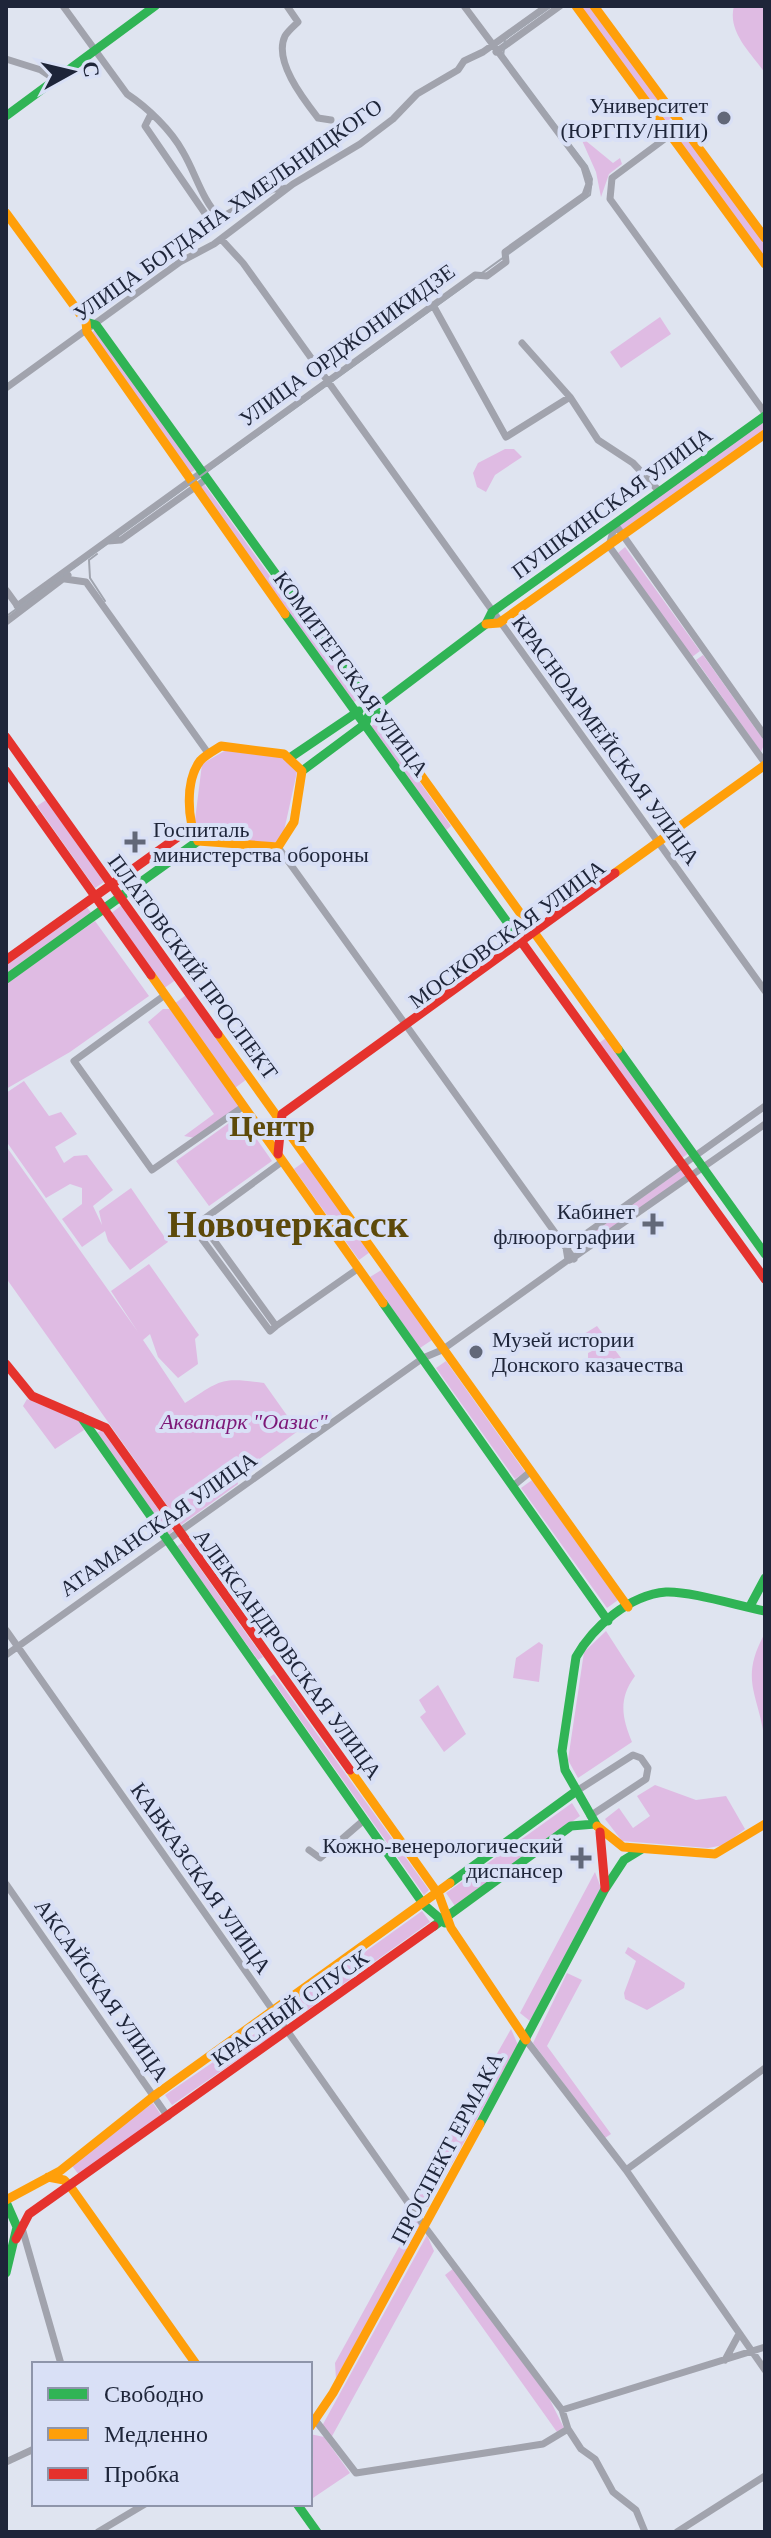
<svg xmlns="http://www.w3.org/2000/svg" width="771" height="2538" viewBox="0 0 771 2538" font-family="'Times New Roman',serif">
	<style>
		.green { fill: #dfbbe3 }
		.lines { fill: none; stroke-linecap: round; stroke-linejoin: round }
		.street { stroke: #a1a3ad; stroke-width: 7 }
		.fast { stroke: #30b455; stroke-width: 9 }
		.slow { stroke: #ff9f0a; stroke-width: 9 }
		.jam { stroke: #e5322d; stroke-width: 9 }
		.tram { stroke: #a0a4ae; stroke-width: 2 }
		.poi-dot { fill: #626879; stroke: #d9e0f6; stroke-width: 3 }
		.labels { text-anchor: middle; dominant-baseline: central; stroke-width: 8; stroke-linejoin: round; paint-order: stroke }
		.poi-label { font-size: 22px; fill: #1e2539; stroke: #d9e0f6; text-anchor: end }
		.street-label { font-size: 22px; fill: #1e2539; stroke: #d9e0f6 }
		.park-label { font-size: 22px; font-style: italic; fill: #7d1878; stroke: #d9e0f6 }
		.district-label { font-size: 30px; font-weight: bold; fill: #5d4a0b; stroke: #d9e0f6 }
		.town-label { font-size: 38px; font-weight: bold; fill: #5d4a0b; stroke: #d9e0f6 }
	</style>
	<rect width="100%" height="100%" fill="#dfe4f0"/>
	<path class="green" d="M579,6H593L674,116L665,123Z
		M734,6H765V73C751,53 727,32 734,6Z
		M687,135L765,238V261L679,141Z
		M580,136L613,163L620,158L622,164L609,174L601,197L596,172Z
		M660,317L671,334L621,368L610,352Z
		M96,329L195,470L188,474L91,333Z
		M765,421V430L623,530L619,524Z
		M505,449H514L522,457L495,475L486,492L477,487L473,473L478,463Z
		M204,484L358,699L353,703L198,488Z
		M625,547L700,651L692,657L618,553Z
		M703,655L765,742L761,752L696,660Z
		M377,722L451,826L445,831L370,727Z
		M226,750L285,758L297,772L282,840C262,848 208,846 194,828L202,764Z
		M46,800L104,882L95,888L37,806Z
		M123,904L177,979L163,989L109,915Z
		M86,906L92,914L6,976V963Z
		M95,921L149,996L70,1052L6,1089V984Z
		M186,995L247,1079L235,1088L174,1004Z
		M163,1009H170L239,1106L195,1138L184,1136L214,1114L148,1022Z
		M606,1038L689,1153L682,1158L599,1043Z
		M24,1081L49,1116L61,1112L77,1134L55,1147L64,1163L74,1156L87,1155L113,1190L93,1206L102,1225L99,1211L131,1188L168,1242L130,1270L108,1241L105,1231L82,1247L62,1219L82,1204V1188L70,1184L46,1198L6,1141V1093Z
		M240,1115L272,1161L209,1206L176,1161Z
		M6,1146L138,1332L111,1291L149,1264L199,1335L195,1339L198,1364L178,1378L158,1357L150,1334L143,1340L185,1403C222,1380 219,1377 264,1383L298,1431L236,1476L238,1484L181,1525L6,1278Z
		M305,1161L370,1252L359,1260L294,1169Z
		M681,1170L685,1177L581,1252L576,1245Z
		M383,1269L432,1340L420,1348L370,1277Z
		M597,1326L621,1358L609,1369L588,1359V1353L598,1348L584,1334Z
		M446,1361L525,1472L515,1479L436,1368Z
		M27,1399L80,1421L84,1430L55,1449L23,1406Z
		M103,1429L173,1531L168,1535L97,1433Z
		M532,1480L618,1600L607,1608L521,1488Z
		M182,1543L263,1657L258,1660L176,1547Z
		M606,1631L635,1676C618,1699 622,1718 632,1742L578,1778L568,1760L584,1652Z
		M765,1633V1744C760,1694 738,1682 765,1633Z
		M539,1642L543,1645L539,1682L513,1678L516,1658Z
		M274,1674L429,1890L424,1895L270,1677Z
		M438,1685L466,1734L444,1752L420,1717L426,1712L419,1700Z
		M655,1785L696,1800L726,1796L745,1829L724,1845L708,1848L622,1841L605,1819L619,1808L633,1828L650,1816L637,1796Z
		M572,1803L580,1816L455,1906L446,1893Z
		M595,1872L601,1888L530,2021L520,2013Z
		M422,1911L430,1922L296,2018L288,2007Z
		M628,1947L685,1983L684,1988L647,2010L625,1999L624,1993L636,1961L625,1953Z
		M567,1973L582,1980L547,2046L611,2134L605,2138L533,2043Z
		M266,2026L273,2035L172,2105L165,2095Z
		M511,2029L518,2045L428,2207H420L415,2198Z
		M153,2103L161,2115L79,2175L70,2163Z
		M416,2216L420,2225L336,2379L335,2363Z
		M427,2235L434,2251L331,2438L322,2426Z
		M454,2268L549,2398L564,2428L557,2432L445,2275Z
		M310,2434L324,2437L350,2473L310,2500Z"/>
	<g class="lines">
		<path class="street" d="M63,6L127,94C148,108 171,130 183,152C196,174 202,200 220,218L273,189L287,188
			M287,6L298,22C294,26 288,31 285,36C273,61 304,100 318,118L331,120
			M496,52L560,6
			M6,59L41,70L53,78
			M151,114L145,126L215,228
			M682,126L612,178L610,199L765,413
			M221,239L243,263L765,991
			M433,305L506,437L570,397L598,440L633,463L659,491
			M522,343L570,397
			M6,388L180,262L214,244L293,184L360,144L393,119L417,94L458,70L464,61L483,52L547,6
			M615,524L609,546L765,763
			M615,524L765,736
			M108,541L121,540L205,480
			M65,579L86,582L208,753
			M6,590L19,608
			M17,606L475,275L487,276L506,262L505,252L585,195L589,184L584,167L464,6
			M6,622L68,575
			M278,847L574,1259
			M165,995L74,1061L152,1170L244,1106
			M200,1221L276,1326
			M566,1248L765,1106
			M570,1260L765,1124
			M276,1326L270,1331L193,1227L283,1161
			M276,1326L359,1268
			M513,1486L530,1472
			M6,1630L425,2227L562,2410L568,2429L581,2449L595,2459L613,2492L636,2510L645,2532
			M6,1655L423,1358L442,1350L568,1260L566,1248
			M575,1792L633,1755L641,1758L648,1768L646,1779L590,1816
			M309,1850L320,1858L364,1820
			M6,1884L168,2117
			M526,2040L626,2170L765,2370
			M626,2170L765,2068
			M22,2228L61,2364
			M725,2360L739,2334
			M562,2410L765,2347
			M316,2421L356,2473L543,2444L568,2429
			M6,2462L34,2449
			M98,2532L145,2504
			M677,2532L765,2476"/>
		<path class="fast" d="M6,116L155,6
			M86,322L96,325L405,753
			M285,614L523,944
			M291,757L359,711
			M302,771L365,724L371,711L486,624L492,612L765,416
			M6,979L198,841
			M618,1049L765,1254
			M383,1303L608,1621
			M81,1417L424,1905L445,1923
			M750,1606L765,1578
			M597,1826L565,1770L562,1751L576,1657C593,1627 629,1595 666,1592C690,1591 739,1606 765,1611
			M450,1883L575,1792
			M434,1926L571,1826L595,1824
			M480,2124L605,1889L624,1860L642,1849
			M6,2202L17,2227L6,2273
			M297,2504L317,2532"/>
		<path class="slow" d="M576,6L765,264
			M594,6L765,238
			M6,213L86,322L87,332L285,614
			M486,624L499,623L765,434
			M221,746L284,754L302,771L294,822L278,847L198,841C187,821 185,781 200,761C205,755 215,750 221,746Z
			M405,753L618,1049
			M615,873L765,765
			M151,975L383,1303
			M218,1034L628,1607
			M350,1770L439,1895L451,1928L526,2040
			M597,1826L623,1847L715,1854L765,1824
			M48,2177L64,2180L70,2186L196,2364
			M6,2200L60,2171L154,2096L450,1883
			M310,2427L333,2393L480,2124"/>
		<path class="jam" d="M6,737L218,1034
			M6,771L151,975
			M523,944L765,1279
			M6,960L189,829
			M278,1154L282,1114L615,873
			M6,1364L32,1396L106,1428L350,1770
			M600,1832L605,1888
			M16,2239L29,2214L434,1926"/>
		<path class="tram" d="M97,554L89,560L90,578L105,601
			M8,615L590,195L592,179L587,166L503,57L505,39L552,6"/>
	</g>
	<g class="poi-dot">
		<circle cx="724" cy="118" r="8"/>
		<path d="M131 830h8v8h8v8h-8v8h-8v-8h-8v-8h8z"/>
		<path d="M649 1212h8v8h8v8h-8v8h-8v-8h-8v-8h8z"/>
		<circle cx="476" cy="1352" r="8"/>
		<path d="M577 1846h8v8h8v8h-8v8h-8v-8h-8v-8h8z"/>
	</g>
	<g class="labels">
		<g class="poi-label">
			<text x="708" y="105">Университет<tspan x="708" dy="25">(ЮРГПУ/НПИ)</tspan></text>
			<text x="153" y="829" text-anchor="start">Госпиталь<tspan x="153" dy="25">министерства обороны</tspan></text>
			<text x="635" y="1211">Кабинет<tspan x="635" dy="25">флюорографии</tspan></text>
			<text x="492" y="1339" text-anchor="start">Музей истории<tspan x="492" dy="25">Донского казачества</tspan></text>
			<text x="563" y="1845">Кожно-венерологический<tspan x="563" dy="25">диспансер</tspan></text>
		</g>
		<g class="street-label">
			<text transform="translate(228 210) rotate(-35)">УЛИЦА БОГДАНА ХМЕЛЬНИЦКОГО</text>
			<text transform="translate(347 345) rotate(-36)">УЛИЦА ОРДЖОНИКИДЗЕ</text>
			<text transform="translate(612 503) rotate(-36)">ПУШКИНСКАЯ УЛИЦА</text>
			<text transform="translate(351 674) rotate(54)">КОМИТЕТСКАЯ УЛИЦА</text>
			<text transform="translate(606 740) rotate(54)">КРАСНОАРМЕЙСКАЯ УЛИЦА</text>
			<text transform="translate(507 934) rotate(-36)">МОСКОВСКАЯ УЛИЦА</text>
			<text transform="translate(193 967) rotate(54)">ПЛАТОВСКИЙ ПРОСПЕКТ</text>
			<text transform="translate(158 1524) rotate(-35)">АТАМАНСКАЯ УЛИЦА</text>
			<text transform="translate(288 1654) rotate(54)">АЛЕКСАНДРОВСКАЯ УЛИЦА</text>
			<text transform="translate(201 1878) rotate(55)">КАВКАЗСКАЯ УЛИЦА</text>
			<text transform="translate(102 1990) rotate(55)">АКСАЙСКАЯ УЛИЦА</text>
			<text transform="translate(290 2008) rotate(-35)">КРАСНЫЙ СПУСК</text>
			<text transform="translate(447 2148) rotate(-62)">ПРОСПЕКТ ЕРМАКА</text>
		</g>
		<g class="park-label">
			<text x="244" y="1421">Аквапарк "Оазис"</text>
		</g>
		<g class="district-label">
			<text x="272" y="1125">Центр</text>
		</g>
		<g class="town-label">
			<text x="288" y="1224">Новочеркасск</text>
		</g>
	</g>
	<rect width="771" height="2538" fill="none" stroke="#1e2539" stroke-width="16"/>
	<rect x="32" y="2362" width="280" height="144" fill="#d9e0f6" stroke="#8e95aa" stroke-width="2"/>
	<rect x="48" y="2388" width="40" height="12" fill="#30b455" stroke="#8e95aa" stroke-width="2"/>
	<text x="104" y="2402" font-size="24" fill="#1e2539">Свободно</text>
	<rect x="48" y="2428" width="40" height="12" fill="#ff9f0a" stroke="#8e95aa" stroke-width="2"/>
	<text x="104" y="2442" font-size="24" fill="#1e2539">Медленно</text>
	<rect x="48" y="2468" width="40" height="12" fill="#e5322d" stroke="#8e95aa" stroke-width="2"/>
	<text x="104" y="2482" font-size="24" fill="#1e2539">Пробка</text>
	<g transform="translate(72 72) rotate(82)" stroke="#d9e0f6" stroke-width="6" paint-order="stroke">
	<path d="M0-6L14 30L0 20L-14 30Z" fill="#1e2539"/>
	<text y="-12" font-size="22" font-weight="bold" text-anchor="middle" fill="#1e2539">С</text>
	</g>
</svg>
